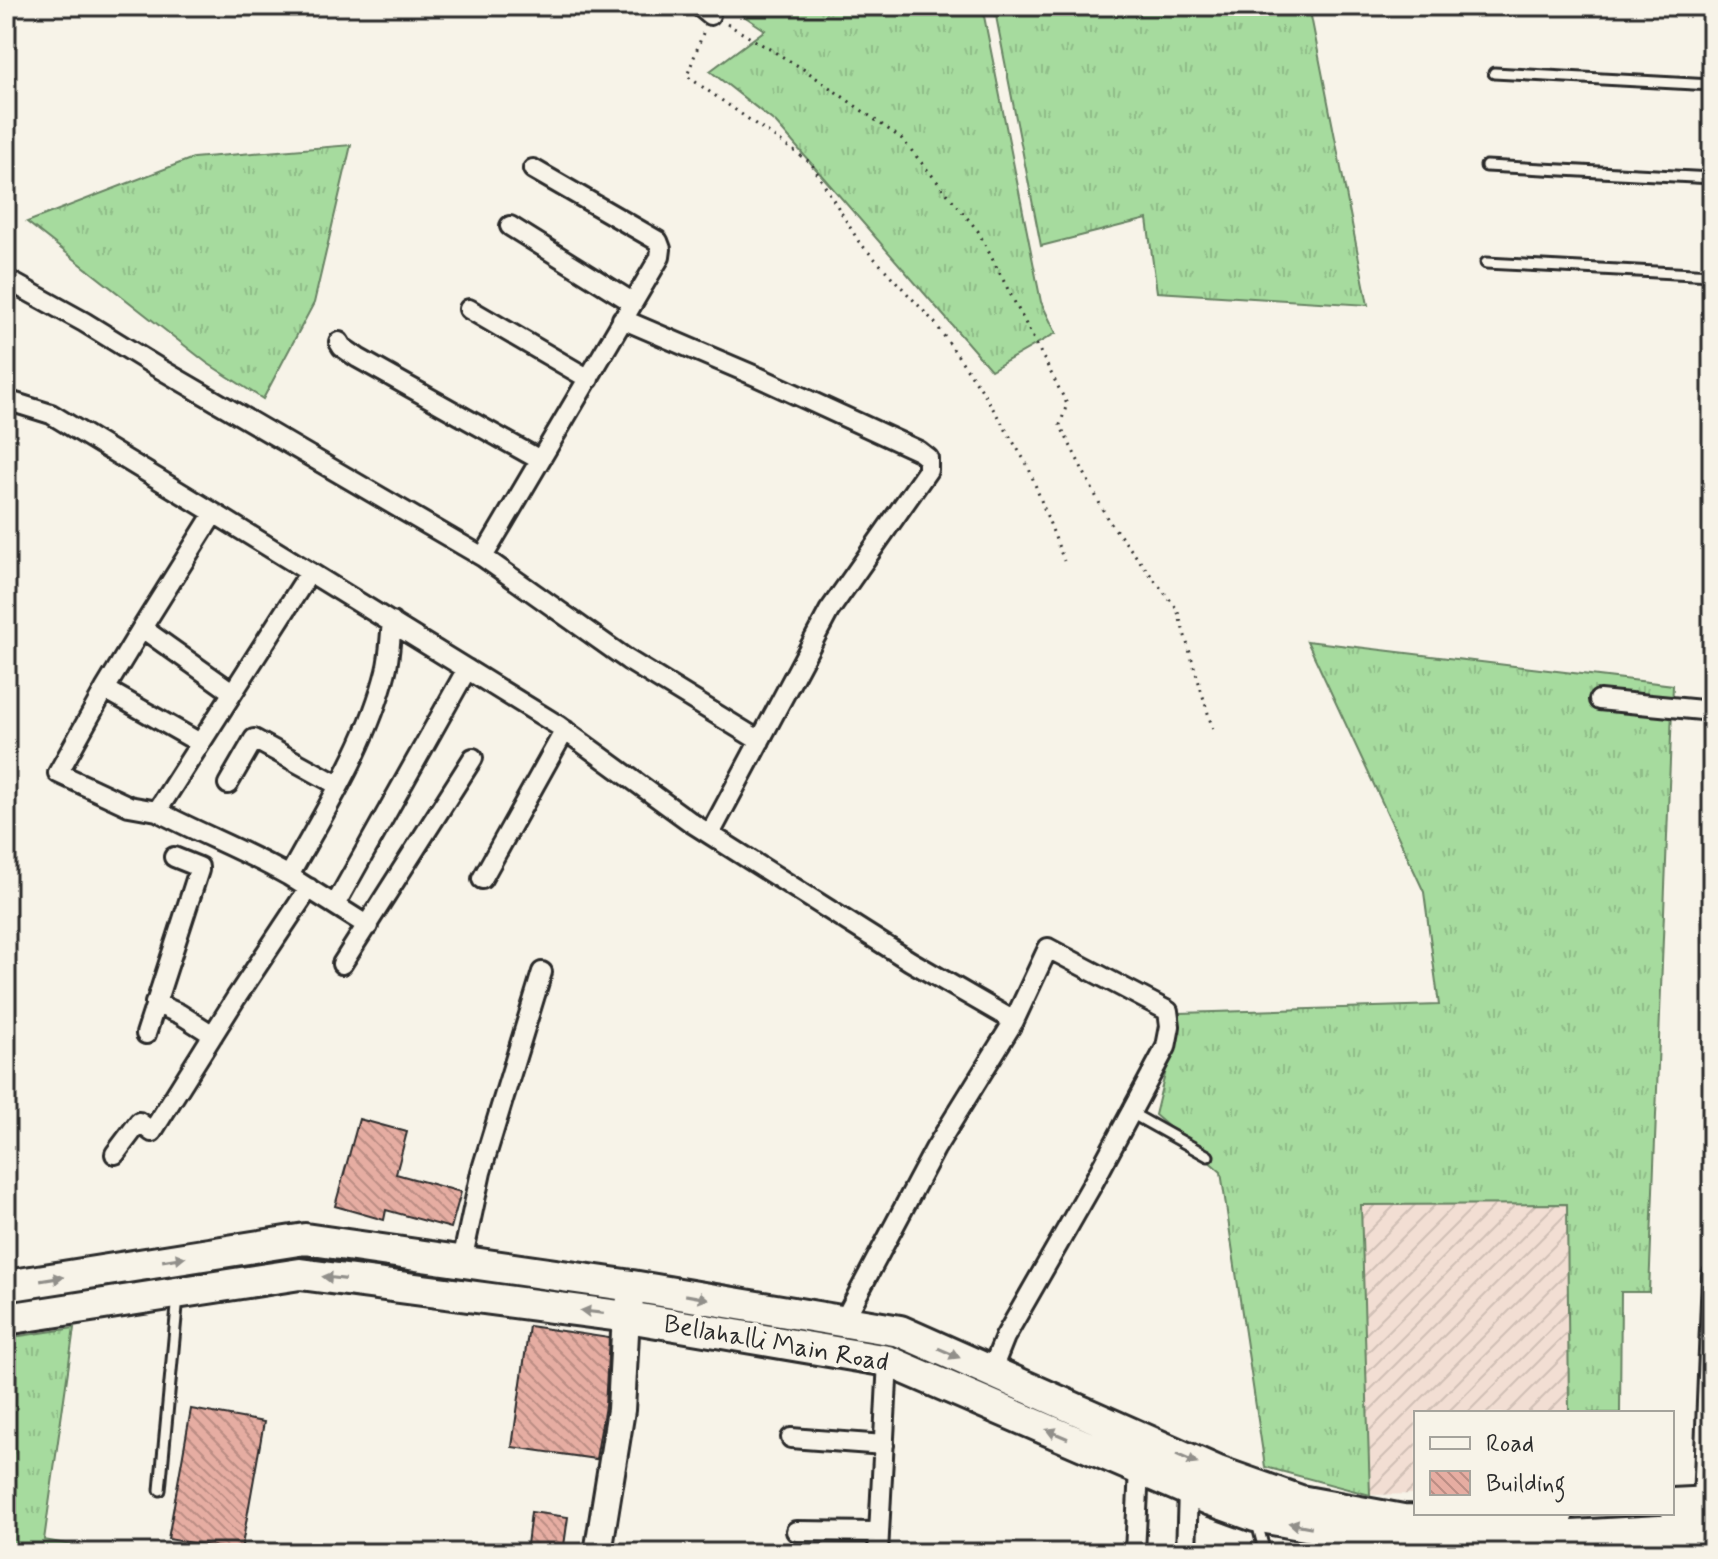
<svg xmlns="http://www.w3.org/2000/svg" width="1718" height="1559" viewBox="0 0 1718 1559" font-family="Mynerve,sans-serif">
	<style>
		.industrial { fill: url(#industrial-furrows) }
		.grass { fill: url(#grass-tufts); stroke: #688364; stroke-width: 2 }
		.building { fill: url(#building-back-hatch); stroke: #2b2b2b; stroke-width: 2 }
		.lines { fill: none; stroke-linecap: round; stroke-linejoin: round }
		.lane-casing { stroke: #2b2b2b; stroke-width: 15 }
		.street-casing { stroke: #2b2b2b; stroke-width: 24 }
		.secondary-casing { stroke: #2b2b2b; stroke-width: 32 }
		.primary-casing { stroke: #2b2b2b; stroke-width: 36 }
		.path { stroke: #2b2b2b; stroke-width: 3; stroke-dasharray: 2 6; stroke-linecap: butt }
		.lane { stroke: #f7f3e8; stroke-width: 9 }
		.street { stroke: #f7f3e8; stroke-width: 18 }
		.secondary { stroke: #f7f3e8; stroke-width: 26 }
		.primary { stroke: #f7f3e8; stroke-width: 30 }
		.oneway { fill: #918f8a }
		.labels { text-anchor: middle; dominant-baseline: central; stroke-width: 8; stroke-linejoin: round; paint-order: stroke }
		.street-label { font-size: 26px; fill: #2b2b2b; stroke: #f7f3e8 }
	</style>
	<defs>
		<pattern id="industrial-furrows" width="10" height="10" patternUnits="userSpaceOnUse" patternTransform="scale(2)"><rect width="10" height="10" fill="#f2ded3"/><path d="M-1 1l2-2M0 10L10 0M9 11l2-2" fill="none" stroke="#d0bfb5"/></pattern>
		<pattern id="grass-tufts" width="24" height="20" patternUnits="userSpaceOnUse" patternTransform="scale(2)"><rect width="24" height="20" fill="#a6db9e"/><path d="M3 7l-1-3M5 7V3M7 7l1-3M15 17l-1-3M17 17v-4M19 17l1-3" fill="none" stroke="#8fbc88"/></pattern>
		<pattern id="building-back-hatch" width="6" height="6" patternUnits="userSpaceOnUse" patternTransform="scale(2)"><rect width="6" height="6" fill="#e6ada2"/><path d="M-1 5l2 2M0 0l6 6M5-1l2 2" fill="none" stroke="#bb8d84"/></pattern>
	</defs>
	<rect width="100%" height="100%" fill="#f7f3e8"/>
	<filter id="ink" filterUnits="userSpaceOnUse"><feTurbulence type="fractalNoise" baseFrequency=".0125" numOctaves="2"/><feDisplacementMap in="SourceGraphic" scale="16" xChannelSelector="R" yChannelSelector="G"/><feConvolveMatrix kernelMatrix="1 2 1 2 8 2 1 2 1" color-interpolation-filters="sRGB"/></filter>
	<g filter="url(#ink)">
		<path class="industrial" d="M1567,1204L1569,1413H1416V1494L1370,1495L1361,1205Z"/>
		<path class="grass" d="M729,6H982L1041,302L1056,333L991,370L776,123L710,71L765,30Z
			M994,6H1309L1368,305L1157,292L1147,219L1041,246Z
			M351,145L314,303L263,399L207,363L27,222L193,158Z
			M1307,641L1673,685L1649,1292H1621L1620,1413H1569L1567,1204L1361,1205L1370,1495L1265,1467L1221,1172L1155,1115L1180,1013L1439,1005L1424,892Z
			M74,1328L44,1540L116,1553H6V1338Z"/>
		<path class="building" d="M359,1119L407,1132L396,1174L461,1192L451,1228L386,1210L384,1220L335,1206Z
			M529,1326L609,1338L605,1406L596,1459L512,1447Z
			M191,1409L264,1422L241,1551L168,1539Z
			M531,1512L568,1517L563,1553H526Z"/>
		<g class="lines">
			<defs>
				<path id="lane" d="M1494,73L1712,85
					M1486,166L1712,178
					M1486,263L1712,275
					M1131,1113L1208,1156
					M160,1490L178,1296
					M1257,1523L1265,1553"/>
				<path id="street" d="M699,6L710,15
					M510,226L632,302
					M6,279L84,322L157,367L483,557L628,660L760,741
					M469,309L589,379
					M622,319L758,377L919,451L928,458V470L829,611L710,834
					M339,342L342,347L358,358L540,460
					M6,400L51,414L214,513L559,726L692,823L910,961L1014,1021
					M214,513L142,628L232,692
					M483,557L660,257L661,249L658,241L533,169
					M142,628L105,689L200,743
					M105,689L58,773L129,806L157,811
					M1599,700L1712,711
					M228,784L254,739L338,785
					M289,876C246,851 200,834 157,811L310,572
					M482,879L565,730
					M335,905L467,669
					M368,926L289,876C325,810 368,744 386,671C390,656 390,638 392,622
					M342,964L473,758
					M155,1003L180,1014L213,1035
					M146,1034L199,870V867L174,857
					M115,1154L139,1122L152,1132L236,998L309,888
					M462,1261L481,1172L542,972
					M843,1322L935,1149L1014,1021L1048,948L1168,1011L1170,1026L1166,1047L1092,1185L1005,1337L991,1372
					M791,1438L884,1445
					M1703,1502L1712,1275
					M796,1531L879,1532
					M878,1553L888,1361
					M1135,1553L1139,1469
					M1186,1553L1188,1491"/>
				<path id="secondary" d="M598,1553L621,1410L625,1333L632,1286"/>
				<path id="primary" d="M6,1286L305,1239L632,1286L900,1331L1218,1472L1300,1501L1403,1520L1452,1522L1558,1513
					M6,1319L300,1274L628,1317L888,1361L1211,1500L1255,1516L1401,1542L1450,1543L1712,1528
					M1672,1504L1712,1502"/>
			</defs>
			<use href="#lane" class="lane-casing"/>
			<use href="#street" class="street-casing"/>
			<use href="#secondary" class="secondary-casing"/>
			<use href="#primary" class="primary-casing"/>
			<path class="path" d="M727,24L805,70L902,139L978,231L1067,404L1060,425L1108,520L1177,609L1213,730
				M703,33L687,76L811,163L859,242L935,323L981,389L1028,466L1064,561"/>
			<use href="#lane" class="lane"/>
			<use href="#street" class="street"/>
			<use href="#secondary" class="secondary"/>
			<use href="#primary" class="primary"/>
		</g>
		<defs><path id="oneway-solid" d="M-6-.8H1V-3.2L6.5 0L1 3.2V.8H-6Z" transform="scale(2)"/></defs>
		<g class="oneway">
			<use href="#oneway-solid" transform="translate(174 1259) rotate(-9)"/>
			<use href="#oneway-solid" transform="translate(334 1278) rotate(-173)"/>
			<use href="#oneway-solid" transform="translate(52 1279) rotate(-9)"/>
			<use href="#oneway-solid" transform="translate(697 1297) rotate(10)"/>
			<use href="#oneway-solid" transform="translate(592 1312) rotate(-173)"/>
			<use href="#oneway-solid" transform="translate(949 1353) rotate(24)"/>
			<use href="#oneway-solid" transform="translate(1057 1434) rotate(-157)"/>
			<use href="#oneway-solid" transform="translate(1187 1459) rotate(24)"/>
			<use href="#oneway-solid" transform="translate(1300 1525) rotate(-169)"/>
		</g>
	</g>
	<g class="labels">
		<g class="street-label">
			<text transform="translate(776 1344) rotate(10)">Bellahalli Main Road</text>
		</g>
	</g>
	<rect width="1718" height="1559" fill="none" stroke="#f7f3e8" stroke-width="32"/>
	<rect x="16" y="16" width="1686" height="1527" fill="none" stroke="#2b2b2b" stroke-width="3" filter="url(#ink)"/>
	<rect x="1414" y="1411" width="260" height="104" fill="#f7f3e8" stroke="#a5a39c" stroke-width="2"/>
	<rect x="1430" y="1437" width="40" height="12" fill="#f7f3e8" stroke="#a5a39c" stroke-width="2"/>
	<text x="1486" y="1451" font-size="24" fill="#2b2b2b">Road</text>
	<rect x="1430" y="1471" width="40" height="24" fill="url(#building-back-hatch)" stroke="#a5a39c" stroke-width="2"/>
	<text x="1486" y="1491" font-size="24" fill="#2b2b2b">Building</text>
</svg>
